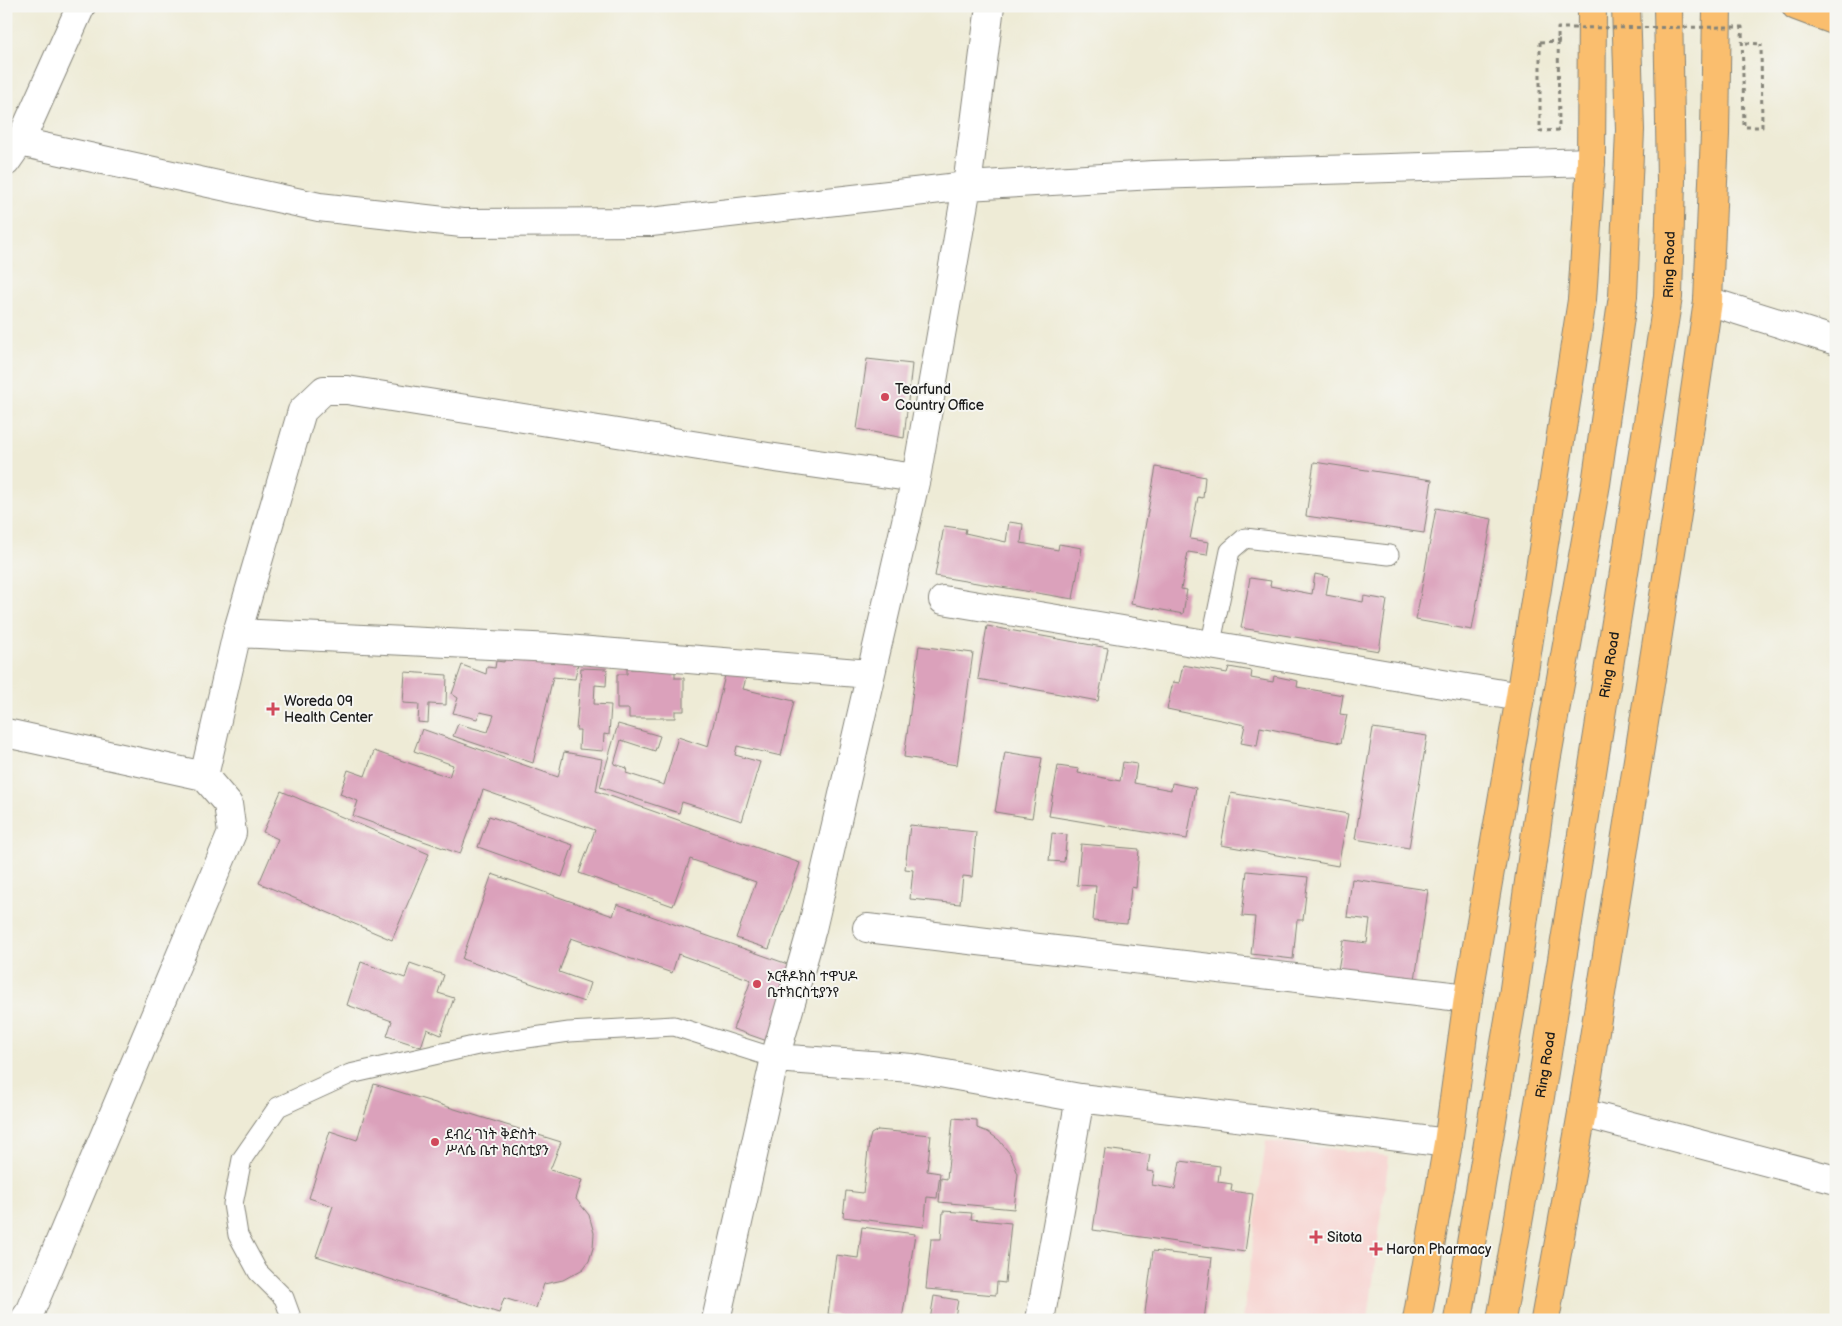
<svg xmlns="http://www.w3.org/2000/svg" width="1842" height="1326" viewBox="0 0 1842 1326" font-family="'Balsamiq Sans','Noto Sans Ethiopic',sans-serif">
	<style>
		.built { fill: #f7d0cd }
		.building { fill: #dba1bb }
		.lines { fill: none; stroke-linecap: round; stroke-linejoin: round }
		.lane-casing { stroke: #858479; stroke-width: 21 }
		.street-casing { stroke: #858479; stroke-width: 30 }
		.primary-casing { stroke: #858479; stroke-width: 30 }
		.highway-casing { stroke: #858479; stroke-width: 30 }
		.path { stroke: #858479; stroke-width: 3; stroke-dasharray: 4 4; stroke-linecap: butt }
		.lane { stroke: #fff; stroke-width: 19 }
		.street { stroke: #fff; stroke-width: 28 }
		.primary { stroke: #fabe6e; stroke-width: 28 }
		.highway { stroke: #fabe6e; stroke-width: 28 }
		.path-bridge { stroke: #858479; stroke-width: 3; stroke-dasharray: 4 4; stroke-linecap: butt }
		.poi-dot { fill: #d1495b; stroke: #f6f6f2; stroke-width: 2 }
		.labels { text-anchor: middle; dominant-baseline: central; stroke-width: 4; stroke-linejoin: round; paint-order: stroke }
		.street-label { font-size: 14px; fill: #1c1c1c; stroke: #f6f6f2 }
		.poi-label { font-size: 14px; fill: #1c1c1c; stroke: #f6f6f2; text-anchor: start }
	</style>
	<rect width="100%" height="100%" fill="#f6f6f2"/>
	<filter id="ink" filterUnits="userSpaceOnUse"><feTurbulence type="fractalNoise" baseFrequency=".02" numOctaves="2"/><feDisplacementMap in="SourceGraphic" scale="10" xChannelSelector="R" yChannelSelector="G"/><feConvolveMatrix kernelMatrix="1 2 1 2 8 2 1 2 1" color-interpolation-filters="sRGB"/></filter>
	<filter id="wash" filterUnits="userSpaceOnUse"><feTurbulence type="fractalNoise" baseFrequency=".0096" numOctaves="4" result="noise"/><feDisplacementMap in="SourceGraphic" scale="20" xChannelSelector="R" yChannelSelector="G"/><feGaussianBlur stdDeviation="1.12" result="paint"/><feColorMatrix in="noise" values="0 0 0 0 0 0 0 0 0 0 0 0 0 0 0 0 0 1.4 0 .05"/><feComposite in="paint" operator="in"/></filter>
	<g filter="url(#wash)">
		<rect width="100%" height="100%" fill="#eeebd6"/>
		<path class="built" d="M1266,1141L1389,1156L1368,1320L1243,1318Z"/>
		<g id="blocks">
			<path class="building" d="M867,359L912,364L904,438L857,429Z
				M1314,462L1432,480L1424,533L1306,516Z
				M1156,467L1205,477L1203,498L1198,497L1190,539L1209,542L1207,555L1188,552L1181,589L1187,590L1183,614L1131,604Z
				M1436,508L1492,519L1472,630L1416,620Z
				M1009,522L1023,524L1021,543L1058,550L1059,544L1082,548L1073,599L935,576L944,526L966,529L965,533L1006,542Z
				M1315,574L1329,577L1326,595L1363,602L1364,596L1387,600L1379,651L1241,628L1250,578L1271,581L1270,586L1312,594Z
				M987,626L1108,648L1098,701L978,679Z
				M919,646L973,653L957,765L904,757Z
				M506,652L579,657L575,679L553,677L533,763L453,736L458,724L488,732L494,715L480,712L477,719L453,713L458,698L452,694L462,665L486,674L487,667L495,668L496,661L504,662Z
				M1183,665L1227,673L1229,667L1252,671L1251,678L1273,682L1274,676L1298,681L1297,687L1343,695L1340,714L1347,715L1341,743L1260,727L1257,746L1241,743L1245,725L1167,709L1173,682L1179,683Z
				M581,668L607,669L606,686L595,685L594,704L611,705L609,735L604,734L603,751L579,749L580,730H576Z
				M627,669H675V678H684V711H675V718H629V709H617V674H627Z
				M726,671L747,675L743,689L794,701L781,756L737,746L735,755L760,762L742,821L682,802L679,813L600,787L618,724L660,736L655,751L621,740L614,764L627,768L626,773L664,785L678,737L708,747Z
				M405,672L447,675L446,705L429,704L428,723L418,722L419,704L403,703Z
				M1373,728L1427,736L1409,848L1355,839Z
				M422,729L558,777L564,752L602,759L596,791L800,863L769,949L736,938L756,882L690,859L673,906L579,873L595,830L483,790L460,854L353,816L358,801L340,794L348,770L365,776L374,751L449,777L453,765L414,751Z
				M1005,752L1042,758L1032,818L995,812Z
				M1123,762L1137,764L1134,783L1171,790L1172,783L1196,788L1187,839L1049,816L1058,766L1079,769L1078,773L1120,781Z
				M281,791L429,854L392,940L259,883L278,839L263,832Z
				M1231,793L1348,814L1338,866L1221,845Z
				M489,816L573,845L562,877L478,847Z
				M910,825L976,832L972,877L963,876L960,904L910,899L913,870L905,869Z
				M1052,833L1067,835L1064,862L1049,861Z
				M1081,844L1139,849L1136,888L1131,887L1127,924L1093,921L1096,886L1077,885Z
				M1247,871L1308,877L1303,920H1297L1293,959L1251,954L1255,917L1242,916Z
				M492,874L613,916L617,904L796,967L770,1042L733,1029L751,980L678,954L672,973L571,938L559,972L590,983L584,1002L462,959Z
				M1352,879L1428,890L1414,987L1337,976L1343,940L1367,943L1370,920L1347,917Z
				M361,962L405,978L410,963L444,975L438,993L454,998L441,1035L427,1029L421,1047L387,1036L392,1021L347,1005Z
				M374,1084L561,1142L550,1170L582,1180L576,1199L589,1215L594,1233L593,1248L589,1261L583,1269L563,1280L544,1284L536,1308L504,1298L499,1313L316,1256L333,1206L309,1198L330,1131L357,1140Z
				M953,1118L977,1120V1128L988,1132L999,1140L1010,1154L1018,1174L1014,1209L939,1202L941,1178L947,1179Z
				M878,1130L931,1135L927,1171L940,1173L937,1198L927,1197L924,1227L843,1217L846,1191L863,1193L869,1142L871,1134Z
				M1105,1149L1150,1155L1147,1171L1154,1172L1152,1185L1175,1189L1180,1161L1220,1166L1218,1182L1232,1184L1231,1191L1253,1194L1245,1252L1093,1230Z
				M943,1211L972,1213L971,1219L1011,1223L1005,1283L997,1282L996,1295L926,1289L931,1239H941Z
				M862,1227L915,1234L902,1320H847V1317L828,1314L836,1255L858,1258Z
				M1153,1251L1212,1258L1204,1320H1144Z
				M934,1296L958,1300L955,1317L967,1320H930Z"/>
		</g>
	</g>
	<g filter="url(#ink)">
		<use href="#blocks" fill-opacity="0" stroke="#858479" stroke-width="1"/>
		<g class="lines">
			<defs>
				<path id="lane" d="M1210,647L1230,551L1245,538L1389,555
					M292,1320L284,1298L258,1272L238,1235L233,1204L242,1159L278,1107L350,1074L478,1045L569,1032L674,1026L775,1058"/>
				<path id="street" d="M20,142L319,207L462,223L651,222L967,186L1153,175L1591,162
					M6,162L20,142L81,6
					M1708,301L1836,341
					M943,600L1520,697
					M237,633L554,648L870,674
					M6,733L204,776L228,804L232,833L31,1310L24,1320
					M204,776L237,633L302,411L324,390H347L768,457L916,478
					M867,928L1468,998
					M775,1058L912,1068L1080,1098L1448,1143
					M1582,1113L1836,1180
					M716,1320L775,1058L812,929L916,478L967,186L990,6
					M1040,1320L1080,1098"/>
				<path id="primary" d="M1796,6L1836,21
					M1417,1320L1448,1143L1468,998L1520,697L1582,300L1591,162L1592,6
					M1545,1320L1582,1113L1680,495L1708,301L1715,134L1717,6"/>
				<g id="highway">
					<path d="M1458,1320L1513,996L1545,767L1596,484L1623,296L1630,130L1626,6"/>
					<path id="s1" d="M1501,1320L1540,1097L1668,297L1671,181L1668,6"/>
				</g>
			</defs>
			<use href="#lane" class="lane-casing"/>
			<use href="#street" class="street-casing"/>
			<use href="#primary" class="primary-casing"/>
			<use href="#highway" class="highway-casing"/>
			<path class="path" d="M1540,42L1561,41
				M1746,43L1761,44"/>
			<use href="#lane" class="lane"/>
			<use href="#street" class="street"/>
			<use href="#primary" class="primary"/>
			<use href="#highway" class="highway"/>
			<path class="path-bridge" d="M1540,42V131L1559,130L1558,28L1742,27L1744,127H1762L1761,44"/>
		</g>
	</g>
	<g class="poi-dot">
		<circle cx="885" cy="397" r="5"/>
		<path d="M270.5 701.5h5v5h5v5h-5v5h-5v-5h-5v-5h5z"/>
		<circle cx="757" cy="984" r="5"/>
		<circle cx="435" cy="1142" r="5"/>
		<path d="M1313.5 1229.5h5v5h5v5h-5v5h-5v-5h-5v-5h5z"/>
		<path d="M1373.5 1241.5h5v5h5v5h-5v5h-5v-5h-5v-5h5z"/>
	</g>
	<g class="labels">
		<g class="street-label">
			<text stroke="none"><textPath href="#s1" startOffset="1069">Ring Road</textPath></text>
			<text stroke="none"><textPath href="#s1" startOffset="664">Ring Road</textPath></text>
			<text stroke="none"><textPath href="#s1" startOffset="259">Ring Road</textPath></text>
		</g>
		<g class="poi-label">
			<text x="895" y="389">Tearfund<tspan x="895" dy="16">Country Office</tspan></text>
			<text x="284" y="701">Woreda 09<tspan x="284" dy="16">Health Center</tspan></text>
			<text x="767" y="976">ኦርቶዶክስ ተዋህዶ<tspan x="767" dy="16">ቤተክርስቲያንየ</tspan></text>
			<text x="445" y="1134">ደብረ ገነት ቅድስት<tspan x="445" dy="16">ሥላሴ ቤተ ክርስቲያን</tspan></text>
			<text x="1327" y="1237">Sitota</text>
			<text x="1386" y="1249">Haron Pharmacy</text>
		</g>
	</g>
	<rect width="1842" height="1326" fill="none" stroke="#f6f6f2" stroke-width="25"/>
</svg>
